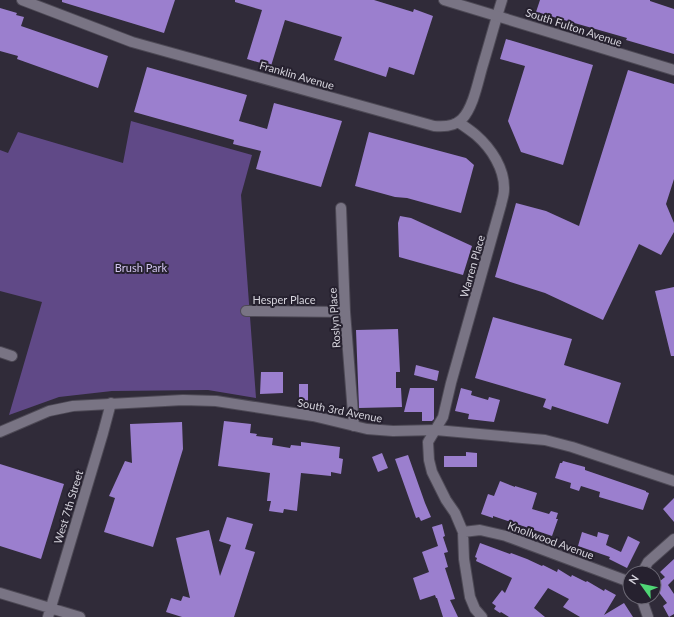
<svg xmlns="http://www.w3.org/2000/svg" width="674" height="617" viewBox="0 0 674 617" font-family="Lato,sans-serif">
	<style>
		.green { fill: #604987 }
		.building { fill: #9b7fce }
		.lines { fill: none; stroke-linecap: round; stroke-linejoin: round }
		.street-casing { stroke: #4d4955; stroke-width: 12 }
		.secondary-casing { stroke: #4d4955; stroke-width: 12 }
		.street { stroke: #797484; stroke-width: 10 }
		.secondary { stroke: #797484; stroke-width: 10 }
		.labels { text-anchor: middle; dominant-baseline: central; stroke-width: 4; stroke-linejoin: round; paint-order: stroke }
		.street-label { font-size: 11px; fill: #d6d4dd; stroke: #26212f }
		.park-label { font-size: 11px; fill: #d2c5ef; stroke: #26212f }
	</style>
	<rect width="100%" height="100%" fill="#302b39"/>
	<path class="green" d="M131,121L252,155L241,195L256,398L208,390L112,391L59,397L9,415L42,302L0,291V150L8,153L18,132L123,163Z"/>
	<path class="building" d="M62,0H175L164,33L62,2Z
		M235,0H374L413,12L414,9L433,16L414,75L389,67L386,77L334,60L342,37L285,20L271,66L247,59L262,10L235,2Z
		M540,0H650V1L674,9V54L626,40L627,38L536,12Z
		M0,8L17,13L16,15L24,17L21,26L108,56L98,88L17,59L18,56L0,51Z
		M506,39L593,65L563,165L521,152L508,121L525,66L500,59Z
		M147,67L247,95L239,121L267,129L274,103L342,121L321,187L256,169L261,151L233,144L234,140L134,112Z
		M628,70L674,84V179L666,204L674,223V232L661,255L639,244L603,320L545,293L495,277L516,203L546,211L579,226Z
		M369,132L466,158L474,165L461,213L407,198L395,197L355,186Z
		M400,216L411,218L472,246L463,275L399,257L398,223Z
		M674,287V356H671L655,291Z
		M493,317L572,339L564,365L621,383L608,424L552,406L551,410L543,407L546,399L475,378Z
		M398,329L400,372H396V388H401L402,407L359,408L356,330Z
		M416,365L439,371L437,381L414,375Z
		M261,372H283V393L260,394Z
		M299,384H308V402H299Z
		M410,388H434V419L432,421H422V412H404Z
		M461,388L472,391L471,395L488,400L489,397L500,400L494,422L468,419L469,414L455,411Z
		M224,421L251,424L250,433L257,434L256,436L273,438L272,445L290,448L291,445L301,446V442L340,447L339,458L343,459L341,474L331,472V476L301,473L297,511L284,509L283,513L269,511L271,501H267L270,473L218,466Z
		M182,422L183,449L153,547L104,532L115,498L109,496L125,461L132,463L130,424Z
		M466,452L477,453V467H444V456H466Z
		M382,453L388,468L378,472L372,457Z
		M408,455L425,503L431,517L421,521L419,517L416,518L395,459Z
		M563,461L585,467V470L646,491V492L649,493L643,510L599,497L600,492L581,486L579,491L570,488L571,483L555,478L560,463H562Z
		M0,464L64,484L41,559L0,546Z
		M500,481L515,487V486L537,493L532,509L549,514L551,511L558,513L556,519H558L552,536L493,516V518L481,514L488,494L494,496Z
		M674,498V522L663,509Z
		M227,517L253,524L245,549L255,552L234,617H182L166,612L171,598L181,601L183,596L190,598L176,538L209,530L220,576L231,545L219,541Z
		M442,524L445,536L443,537L448,552L444,553L448,567L445,568L455,599L450,600L458,617H443L437,598H436L435,595L420,600L413,578L429,572L422,552L438,546L432,527Z
		M582,532L597,537L598,532L609,535L606,545L621,552L628,536L640,542L627,568L609,559L610,557L578,546Z
		M480,543L510,554L511,553L527,559L542,566L543,565L557,572L558,569L571,577L572,575L586,582L587,581L604,591L605,589L616,595L604,615L624,603L633,617H580L563,607L569,599L548,588L534,608L545,617H509L501,612L500,613L494,609L496,606L492,603L502,590L505,593L512,578L476,561L477,558L475,557Z
		M674,559V579L668,585L674,594V614L669,617L663,606L667,603L654,586L665,577L660,572Z"/>
	<g class="lines">
		<defs>
			<path id="street" d="M22,0L132,42L434,126C444,127 455,126 462,119C473,108 478,82 482,68C489,45 495,22 502,0
				M458,122C464,126 470,130 476,135C491,148 505,169 504,190C504,195 502,200 501,205L451,383L443,417L428,442L429,460L432,472L446,500L455,513L463,532L464,559L470,597L475,609L482,617
				M341,208L345,312L354,426
				M246,311L345,312
				M0,352L12,356
				M463,532L480,530L506,536L630,582
				M642,573L648,562L674,539
				M0,593L80,617
				M641,597L648,617
				M48,617L103,433L111,403"/>
			<path id="secondary" d="M444,0L674,70
				M0,432L49,411L73,406L183,400L216,401L313,416L367,429L393,431L436,430L545,440L572,447L674,481"/>
		</defs>
		<use href="#street" class="street-casing"/>
		<use href="#secondary" class="secondary-casing"/>
		<use href="#street" class="street"/>
		<use href="#secondary" class="secondary"/>
	</g>
	<g class="labels">
		<g class="street-label">
			<text transform="translate(574 27) rotate(18)">South Fulton Avenue</text>
			<text transform="translate(297 75) rotate(16)">Franklin Avenue</text>
			<text transform="translate(472 266) rotate(-74)">Warren Place</text>
			<text x="284" y="299">Hesper Place</text>
			<text transform="translate(334 318) rotate(-94)">Roslyn Place</text>
			<text transform="translate(340 410) rotate(11)">South 3rd Avenue</text>
			<text transform="translate(68 507) rotate(-73)">West 7th Street</text>
			<text transform="translate(551 540) rotate(20)">Knollwood Avenue</text>
		</g>
		<g class="park-label">
			<text x="141" y="267">Brush Park</text>
		</g>
	</g>
	<g transform="translate(642 585) rotate(303)"><circle r="19" fill="#26212f" stroke="#6c6975"/>
	<path d="M0-3L7 15L0 10L-7 15Z" fill="#4fd675"/>
	<text y="-6" font-size="11" font-weight="bold" text-anchor="middle" fill="#d6d4dd">N</text>
	</g>
</svg>
